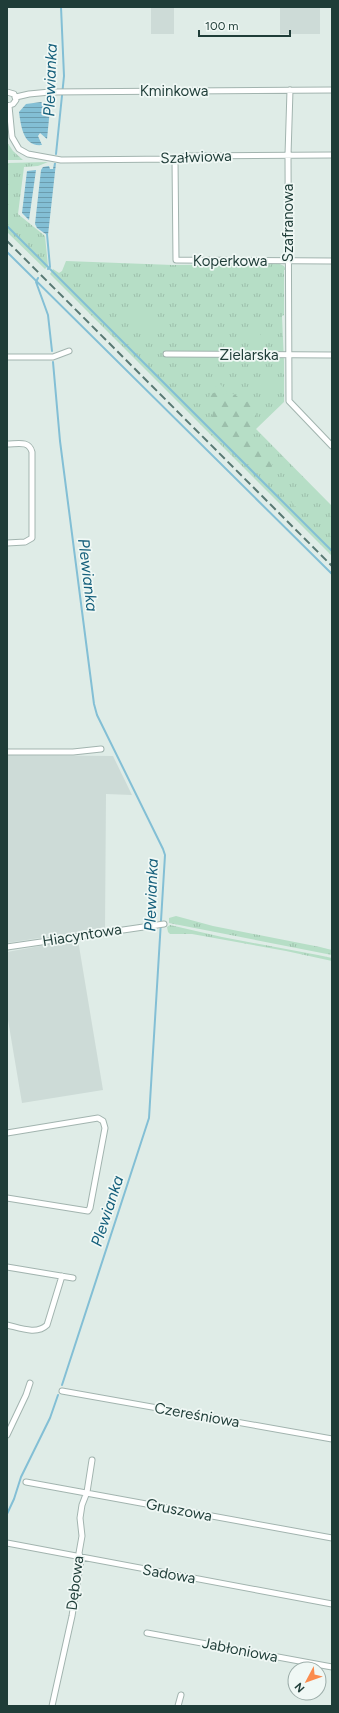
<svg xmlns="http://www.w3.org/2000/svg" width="339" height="1713" viewBox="0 0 339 1713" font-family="Figtree,sans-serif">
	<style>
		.built { fill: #cddbd7 }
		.grass { fill: url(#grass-tufts) }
		.forest { fill: url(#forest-firs) }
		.pitch { fill: #b6dec6 }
		.water { fill: url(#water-rules) }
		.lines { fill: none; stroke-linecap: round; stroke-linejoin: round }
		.stream { stroke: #83bfd5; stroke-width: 2 }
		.street-casing { stroke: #a2b4af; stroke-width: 7 }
		.street { stroke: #fff; stroke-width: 5 }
		.rail { stroke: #597974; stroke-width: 2; stroke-dasharray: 8 4; stroke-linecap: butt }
		.labels { text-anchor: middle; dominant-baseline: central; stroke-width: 3.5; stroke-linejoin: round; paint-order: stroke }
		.street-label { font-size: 15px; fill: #1f3d38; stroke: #f0f8f5 }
		.water-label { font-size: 16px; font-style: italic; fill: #16607c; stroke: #f0f8f5 }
	</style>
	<defs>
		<pattern id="grass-tufts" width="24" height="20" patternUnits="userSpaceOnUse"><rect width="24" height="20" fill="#b6dec6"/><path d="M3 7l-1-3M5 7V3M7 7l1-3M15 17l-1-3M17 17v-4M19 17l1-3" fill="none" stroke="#9cbfab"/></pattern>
		<pattern id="forest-firs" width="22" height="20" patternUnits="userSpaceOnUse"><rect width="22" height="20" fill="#b6dec6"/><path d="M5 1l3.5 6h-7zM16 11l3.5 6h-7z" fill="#9cbfab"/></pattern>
		<pattern id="water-rules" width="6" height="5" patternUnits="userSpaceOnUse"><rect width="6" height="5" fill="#83bfd5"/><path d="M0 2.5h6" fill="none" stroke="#6b9cae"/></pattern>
	</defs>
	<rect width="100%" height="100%" fill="#dfece7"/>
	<path class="built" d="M151,7H174V34H151Z
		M280,7H320V34H280Z
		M7,755L113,756L132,795L106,794L105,928L7,943Z
		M78,940L103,1090L22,1103L7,1014V952L51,944L57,945L61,943Z"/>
	<path class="grass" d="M7,142L13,151L23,160H7Z
		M48,162L38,166L24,167L18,214L45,236L48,266L45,269L7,232V163Z
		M66,261L173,265L280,264L284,266L286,270H284V315L282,316L284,362V402L256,429L332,506V556L50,274L53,269L59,273L62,271Z
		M176,916L213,926L320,947L332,950V955L169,923V918Z
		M170,925L222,937L318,955L332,958V961L286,951L192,934H170L168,932L167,927Z"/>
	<path class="forest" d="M217,392L222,400H225L229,392C237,394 239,400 247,402L250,399H254L258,402L255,423L251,431H246L243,435L252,446L255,447L261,443H263L261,453L268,458L272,464L269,474L300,505L298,509L210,420L213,414L208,403L210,394Z"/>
	<path class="pitch" d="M137,303L160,326L147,339L124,316Z
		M249,322H260V340H249Z
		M263,379H275V388H263Z
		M218,382L227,391L226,395C221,395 216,388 215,384Z"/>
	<path class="water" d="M41,102L50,109L47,139L40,133L38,136L42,145C23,147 21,126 19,112L26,104Z
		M54,163H56L48,235H47L37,228L35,224L41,170L43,167L49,166L50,169H53Z
		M36,170L29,220L22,213L27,171Z"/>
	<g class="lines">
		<path class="stream" d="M56,154L64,76L61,7
			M7,226L332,551
			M47,234L50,267L48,269
			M7,252L332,574
			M38,278L36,282L48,315L52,351
			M53,362L60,441L94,704L97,715L163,849L165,855L149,1118L62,1385
			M7,1514L14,1499L21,1477L50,1418L58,1395"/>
		<defs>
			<path id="street" d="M290,90L288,155L289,401L332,446
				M7,92L14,94L16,100L13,104L7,106
				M16,97L29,94L50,92L332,90
				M9,106L12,137L19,149L28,154L61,160L175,159L185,156L332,155
				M175,159L176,260L332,261
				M166,354L332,355
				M7,357H53L69,351
				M7,444C17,444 29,440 32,452V538L25,542L7,543
				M7,752H73L101,749
				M7,947L164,924
				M7,1133L98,1118L103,1121L105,1128L90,1208L88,1211L7,1198
				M7,1267L73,1278
				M7,1325C20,1328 37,1335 47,1325L62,1276
				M62,1391L332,1439
				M7,1435L26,1395L30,1383
				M26,1482L332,1538
				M7,1543L332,1604
				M147,1633L332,1667
				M52,1706L72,1616L81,1560L79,1553L82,1536L80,1518L82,1505L87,1492L92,1460
				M178,1706L181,1695"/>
		</defs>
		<use href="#street" class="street-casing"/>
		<use href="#street" class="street"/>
		<path class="rail" d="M7,241L332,566"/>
	</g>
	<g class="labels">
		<g class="street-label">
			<text x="174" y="91">Kminkowa</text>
			<text transform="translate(196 157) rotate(-2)">Szałwiowa</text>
			<text transform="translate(288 223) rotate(-90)">Szafranowa</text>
			<text x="230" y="261">Koperkowa</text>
			<text x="249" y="355">Zielarska</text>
			<text transform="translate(82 935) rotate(-9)">Hiacyntowa</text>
			<text transform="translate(197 1415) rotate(10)">Czereśniowa</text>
			<text transform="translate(179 1510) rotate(11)">Gruszowa</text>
			<text transform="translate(169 1574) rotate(10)">Sadowa</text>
			<text transform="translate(75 1583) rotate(-83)">Dębowa</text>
			<text transform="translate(240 1650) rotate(11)">Jabłoniowa</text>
		</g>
		<g class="water-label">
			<text transform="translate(50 80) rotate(-88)">Plewianka</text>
			<text transform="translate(88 575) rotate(83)">Plewianka</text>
			<text transform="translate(151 895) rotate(-88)">Plewianka</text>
			<text transform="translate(107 1211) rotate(-72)">Plewianka</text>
		</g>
	</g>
	<rect width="339" height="1713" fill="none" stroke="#1f3d38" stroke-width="16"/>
	<g transform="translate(307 1681) rotate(229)"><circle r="19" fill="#f0f8f5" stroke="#9cada9"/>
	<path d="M0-3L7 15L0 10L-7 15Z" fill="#fb8b4e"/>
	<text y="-6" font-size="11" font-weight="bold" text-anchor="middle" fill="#1f3d38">N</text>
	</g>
	<path d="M199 30v6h91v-6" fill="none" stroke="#1f3d38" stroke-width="2"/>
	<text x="205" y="30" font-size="12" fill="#1f3d38" stroke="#f0f8f5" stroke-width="3" paint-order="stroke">100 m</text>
</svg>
